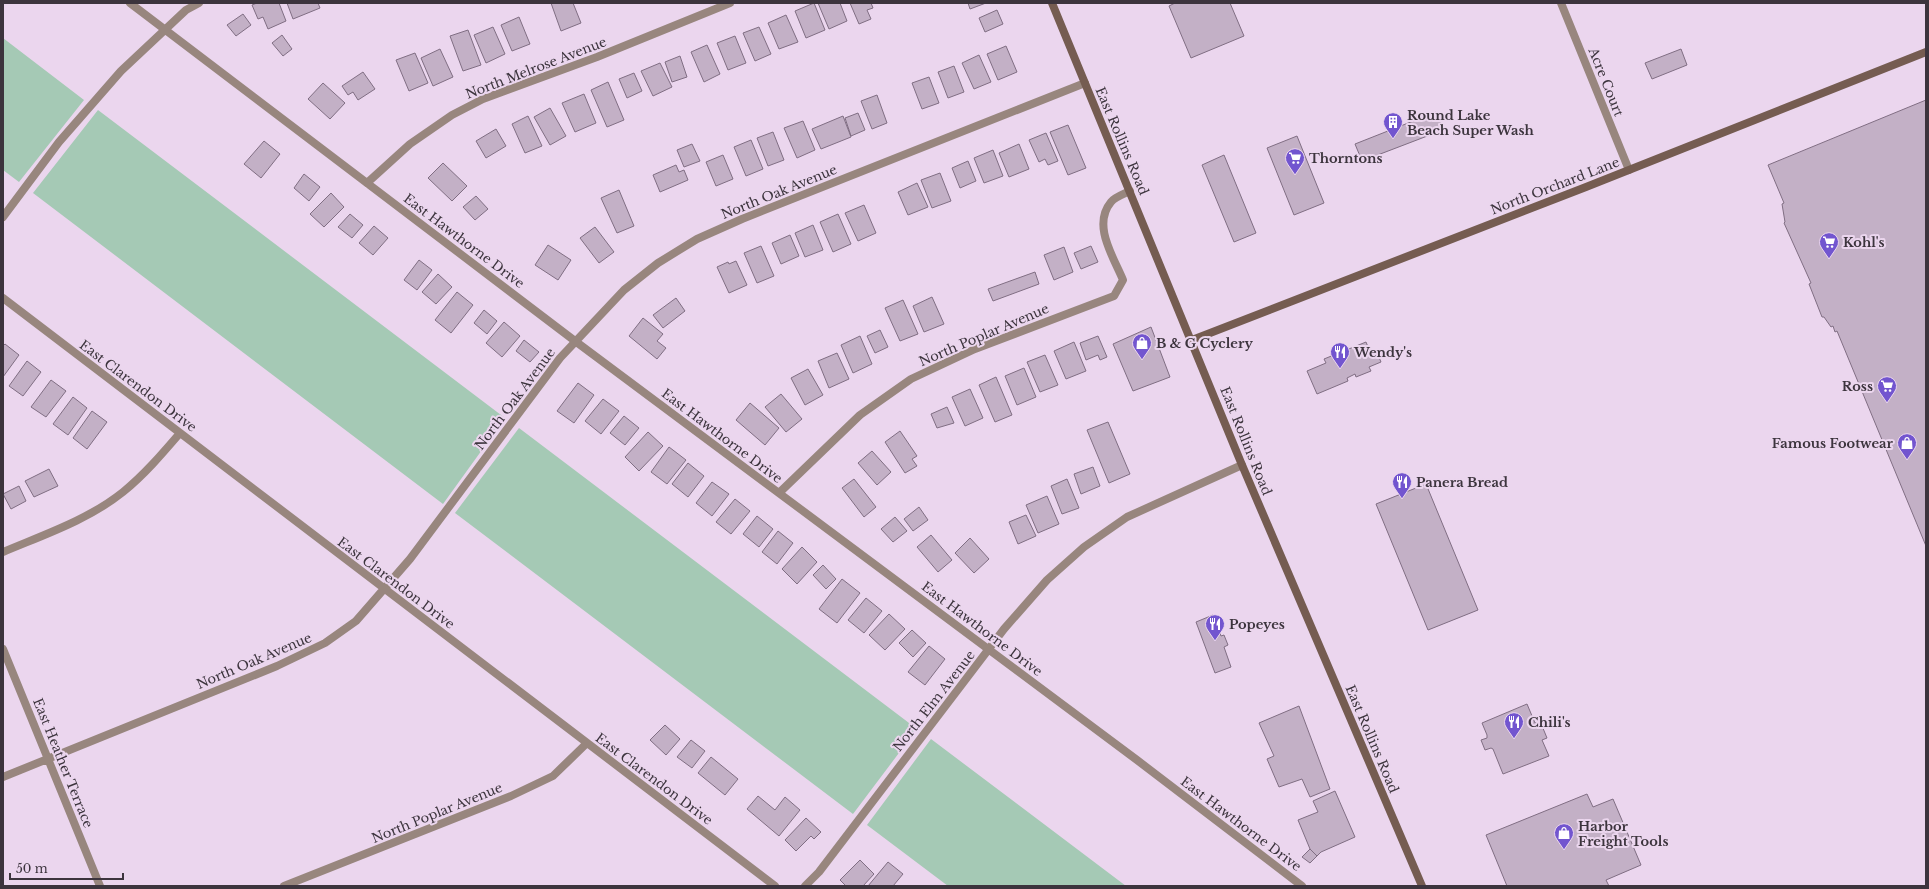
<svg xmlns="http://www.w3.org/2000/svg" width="1929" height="889" viewBox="0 0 1929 889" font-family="'Libre Baskerville',serif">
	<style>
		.green { fill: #a5c9b5 }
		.building { fill: #c3b0c6; stroke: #806e83 }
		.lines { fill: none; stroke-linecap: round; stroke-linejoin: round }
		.street { stroke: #98867e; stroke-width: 8 }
		.secondary { stroke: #755c51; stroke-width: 8 }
		.labels { text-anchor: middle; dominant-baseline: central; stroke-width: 4; stroke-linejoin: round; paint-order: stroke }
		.street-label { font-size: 13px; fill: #3c343d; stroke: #ebd6ee }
		.poi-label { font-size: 13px; font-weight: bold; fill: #3c343d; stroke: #ebd6ee; text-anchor: start }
	</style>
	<rect width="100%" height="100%" fill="#ebd6ee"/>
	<path class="green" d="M3,38L84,100L19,182L3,170Z
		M98,110L505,418L443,504L33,193Z
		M519,428L917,729L853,814L455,513Z
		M931,739L1126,886H948L867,825Z"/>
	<path class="building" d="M257,3H279L286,21L268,29L263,17L258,19L252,5Z
		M287,3H318L320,8L293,19Z
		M551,3H573L581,23L561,31Z
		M814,3L825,30L806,38L795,11Z
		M818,3H840L847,21L829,29Z
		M850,3H871L873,8L867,10L871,19L859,24Z
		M968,3H986L970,9Z
		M1175,3H1230L1244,36L1191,58L1169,6Z
		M997,10L1003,24L985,32L979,18Z
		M243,14L251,25L236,36L227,25Z
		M786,15L798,42L779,49L768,23Z
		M519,17L530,44L512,51L501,25Z
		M493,27L505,54L486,63L474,35Z
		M759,27L771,54L755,61L743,33Z
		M468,30L481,65L463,71L450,36Z
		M282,35L292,49L283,56L272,43Z
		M735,36L746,63L728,70L717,43Z
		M707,45L720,74L704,82L691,52Z
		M1006,46L1017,72L998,80L987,54Z
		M440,49L453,77L433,86L421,58Z
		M1681,49L1687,65L1652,79L1645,63Z
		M415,53L428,83L409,91L396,60Z
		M979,55L991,82L974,89L962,63Z
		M680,56L687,77L672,82L665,62Z
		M660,63L672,87L653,96L641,71Z
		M954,66L964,92L948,98L938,72Z
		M363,72L375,89L358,100L353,92L348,95L342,86Z
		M634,73L642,91L627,98L619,79Z
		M929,77L939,103L922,109L912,83Z
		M608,82L624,120L607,127L591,90Z
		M323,83L345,103L330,119L308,99Z
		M584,94L596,123L575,132L562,103Z
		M877,95L887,123L872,129L861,101Z
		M1926,100V546L1837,331L1835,332L1833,326L1831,327L1824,317H1822L1809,284L1811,283L1784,223L1785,222L1782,204L1784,203L1768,165Z
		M550,108L566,136L550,145L534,117Z
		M1436,112L1443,130L1362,161L1355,144Z
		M858,113L865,130L851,136L845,118Z
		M528,116L542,146L525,153L512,124Z
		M843,116L851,137L821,149L812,129Z
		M803,121L815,150L797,158L784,128Z
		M1068,125L1086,168L1068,175L1050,132Z
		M496,129L506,146L486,158L476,141Z
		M773,132L784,160L768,166L757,138Z
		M1046,133L1058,161L1048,165L1045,159L1039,162L1029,140Z
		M1297,136L1324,203L1294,215L1267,148Z
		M751,140L763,169L746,176L734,147Z
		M264,141L280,154L261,178L244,164Z
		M692,144L700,161L684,167L677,150Z
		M1019,144L1029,169L1009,177L999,153Z
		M993,150L1003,176L984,183L974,158Z
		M723,155L733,179L716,186L706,162Z
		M1224,155L1256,233L1234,242L1202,165Z
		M968,161L976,181L960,188L952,168Z
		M443,163L467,186L452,201L428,178Z
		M676,165L679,172L684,170L688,180L660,192L653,175Z
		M940,173L951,201L932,208L921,180Z
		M304,174L320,187L309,201L294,188Z
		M917,183L928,207L908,215L898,192Z
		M619,190L634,226L617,233L601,198Z
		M331,193L344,207L324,227L310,214Z
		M476,196L488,209L475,220L463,207Z
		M864,205L876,233L858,241L845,213Z
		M350,214L363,225L352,238L338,227Z
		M838,214L851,244L833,252L820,222Z
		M813,225L823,250L805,257L795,233Z
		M374,226L388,238L373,255L359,243Z
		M595,227L614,252L599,263L580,238Z
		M790,235L799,256L781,264L772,243Z
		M548,245L571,260L558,280L535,265Z
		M761,246L774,276L757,283L744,253Z
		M1091,246L1098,262L1081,269L1074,253Z
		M1064,247L1073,272L1054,280L1044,255Z
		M419,260L432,270L417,290L404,280Z
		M736,261L747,285L729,293L717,267L728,262L729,264Z
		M1035,272L1039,284L993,301L988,289Z
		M438,274L452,287L436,304L422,292Z
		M457,292L473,305L451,333L435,320Z
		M932,297L944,324L924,332L913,306Z
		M676,298L685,311L663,328L653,315Z
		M903,300L918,334L900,341L885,308Z
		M484,310L497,321L487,334L474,323Z
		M643,318L663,334L657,341L666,348L657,359L629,336Z
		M504,322L520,336L502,357L486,343Z
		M1151,327L1170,377L1133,391L1113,344Z
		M880,330L888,347L875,353L867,336Z
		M860,336L872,364L853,373L841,345Z
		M1098,336L1107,357L1100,360L1098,355L1086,360L1080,343Z
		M524,340L539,352L530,362L516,351Z
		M1074,342L1086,371L1066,379L1054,351Z
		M1366,342L1372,357L1378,355L1381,362L1369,367L1371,371L1356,377L1355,374L1347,378L1348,381L1317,394L1307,371L1326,363L1324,359Z
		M5,344L19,355L3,377V346Z
		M837,353L849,379L829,388L818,361Z
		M1045,355L1058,385L1040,392L1027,362Z
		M27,361L41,372L23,396L9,386Z
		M1024,368L1036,397L1017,405L1005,376Z
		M808,369L823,395L805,405L791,378Z
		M996,377L1012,415L995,422L979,385Z
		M51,380L66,391L46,417L31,407Z
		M578,383L594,395L574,423L557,411Z
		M970,389L983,418L965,426L952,397Z
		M781,394L802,419L786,432L765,407Z
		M73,397L87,408L68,435L53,424Z
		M603,399L619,411L601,434L585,421Z
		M750,403L779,428L765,445L736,420Z
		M947,407L954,423L937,428L931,414Z
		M92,411L107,422L87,449L73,438Z
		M624,416L639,428L625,445L610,433Z
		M1108,422L1130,474L1109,483L1087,430Z
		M900,431L917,456L912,459L917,466L905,473L885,442Z
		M648,432L663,446L639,471L625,457Z
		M669,447L686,460L667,484L651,472Z
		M872,451L891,472L877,485L858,463Z
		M688,463L704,476L688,497L672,484Z
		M1093,467L1100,486L1081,494L1074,474Z
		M49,469L58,486L34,497L25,481Z
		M854,479L876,507L864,517L842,488Z
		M1067,479L1079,508L1062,514L1051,486Z
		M712,482L729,494L712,516L696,503Z
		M1426,484L1478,610L1428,630L1376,504Z
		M19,486L26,501L11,509L3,494Z
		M1047,496L1059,524L1038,533L1026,505Z
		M735,499L750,511L731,534L716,522Z
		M919,507L928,520L913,531L904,519Z
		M1026,515L1036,536L1018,544L1009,522Z
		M757,516L773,529L759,547L743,534Z
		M895,517L907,531L893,542L881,529Z
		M778,531L793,543L777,564L762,552Z
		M931,535L952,560L938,572L917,547Z
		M970,538L989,559L974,573L955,553Z
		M802,547L817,562L797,584L782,569Z
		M823,565L836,579L826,589L813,575Z
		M842,579L860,593L837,623L819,609Z
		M866,598L882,611L864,633L848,620Z
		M889,614L905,629L885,650L869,635Z
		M1213,615L1221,636L1224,635L1228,645L1224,647L1231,667L1215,673L1196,622Z
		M912,630L926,643L913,657L899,643Z
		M929,646L945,659L925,685L908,672Z
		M1527,704L1535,723L1540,721L1547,738L1542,740L1549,756L1503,774L1493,749L1491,748L1485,750L1481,740L1487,738V735L1482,723Z
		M1299,706L1330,789L1310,797L1302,779L1279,787L1267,759L1274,756L1259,723Z
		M665,725L680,739L666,755L650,740Z
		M691,740L705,751L692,768L677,757Z
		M711,757L738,779L725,795L698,773Z
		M1335,791L1355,837L1321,852L1317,856L1310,849L1298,820L1318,812L1313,801Z
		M1587,794L1593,807L1613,799L1641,865L1606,880L1609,886H1507L1486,835Z
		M758,796L775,810L785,797L800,810L779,836L747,809Z
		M806,818L821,832L814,839L811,836L796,851L785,840Z
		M1310,849L1317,856L1310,863L1302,857Z
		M860,860L874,874L863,886H846L840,880Z
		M888,862L903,874L893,886H868Z"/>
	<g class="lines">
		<path class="street" d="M130,3L575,341L1137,760L1302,886
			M1561,3L1629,170
			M367,183L410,144L452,115L483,99L597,57L730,3
			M3,217L59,142L121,71L186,10L199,3
			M3,298L775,886
			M779,493L860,415L911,379L975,349L1114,296L1123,280C1113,256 1092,225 1111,202C1115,197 1124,194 1130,191
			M3,552C43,535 88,520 123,492C144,475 162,454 180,433
			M3,649L100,886
			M3,777L277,666L325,643L356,621L410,559L560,358L624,290L658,263L697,239L742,219L1085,83
			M284,886L511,796L553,776L587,743
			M805,886L819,872L1004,629L1047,580L1084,547L1127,517L1242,465"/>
		<path class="secondary" d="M1052,3L1242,465L1422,886
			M1192,340L1586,187L1926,52"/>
	</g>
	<defs>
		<symbol id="building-pin" viewBox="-11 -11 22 30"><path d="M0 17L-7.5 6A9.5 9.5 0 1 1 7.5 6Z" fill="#7255cf" stroke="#ebd6ee"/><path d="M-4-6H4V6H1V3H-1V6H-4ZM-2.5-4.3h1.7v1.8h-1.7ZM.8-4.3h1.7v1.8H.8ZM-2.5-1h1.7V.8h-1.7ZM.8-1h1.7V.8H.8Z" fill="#fff"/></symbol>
		<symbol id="supermarket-pin" viewBox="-11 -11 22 30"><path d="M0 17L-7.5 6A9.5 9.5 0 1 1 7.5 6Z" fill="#7255cf" stroke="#ebd6ee"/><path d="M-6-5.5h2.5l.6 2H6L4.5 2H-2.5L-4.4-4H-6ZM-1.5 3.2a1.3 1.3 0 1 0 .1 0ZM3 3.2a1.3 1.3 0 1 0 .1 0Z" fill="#fff"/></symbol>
		<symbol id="shop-pin" viewBox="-11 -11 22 30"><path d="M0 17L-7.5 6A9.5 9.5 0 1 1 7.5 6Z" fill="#7255cf" stroke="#ebd6ee"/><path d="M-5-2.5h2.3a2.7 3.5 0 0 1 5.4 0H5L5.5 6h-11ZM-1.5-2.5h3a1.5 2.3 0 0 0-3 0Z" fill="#fff"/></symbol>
		<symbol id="restaurant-pin" viewBox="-11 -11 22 30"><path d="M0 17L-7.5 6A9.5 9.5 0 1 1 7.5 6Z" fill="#7255cf" stroke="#ebd6ee"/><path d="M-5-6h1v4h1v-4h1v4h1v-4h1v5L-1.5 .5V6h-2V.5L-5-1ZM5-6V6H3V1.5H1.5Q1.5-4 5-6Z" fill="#fff"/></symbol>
	</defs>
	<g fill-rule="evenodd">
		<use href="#building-pin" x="1382" y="111" width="22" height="30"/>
		<use href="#supermarket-pin" x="1284" y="147" width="22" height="30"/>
		<use href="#supermarket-pin" x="1818" y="231" width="22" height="30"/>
		<use href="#shop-pin" x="1131" y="332" width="22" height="30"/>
		<use href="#restaurant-pin" x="1329" y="341" width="22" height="30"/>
		<use href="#supermarket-pin" x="1876" y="375" width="22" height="30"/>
		<use href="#shop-pin" x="1896" y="432" width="22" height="30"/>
		<use href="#restaurant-pin" x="1391" y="471" width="22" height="30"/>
		<use href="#restaurant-pin" x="1204" y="613" width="22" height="30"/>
		<use href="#restaurant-pin" x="1503" y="711" width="22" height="30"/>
		<use href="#shop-pin" x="1553" y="822" width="22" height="30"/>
	</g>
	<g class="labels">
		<g class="street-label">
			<text transform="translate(536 68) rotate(-21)">North Melrose Avenue</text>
			<text transform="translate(1606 82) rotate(68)">Acre Court</text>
			<text transform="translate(1122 141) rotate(67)">East Rollins Road</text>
			<text transform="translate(1555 186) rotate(-21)">North Orchard Lane</text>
			<text transform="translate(779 192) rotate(-22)">North Oak Avenue</text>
			<text transform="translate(464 241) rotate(37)">East Hawthorne Drive</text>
			<text transform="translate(984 335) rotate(-23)">North Poplar Avenue</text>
			<text transform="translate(138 386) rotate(37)">East Clarendon Drive</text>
			<text transform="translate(515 399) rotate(-53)">North Oak Avenue</text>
			<text transform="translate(722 436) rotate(37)">East Hawthorne Drive</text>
			<text transform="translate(1246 441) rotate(68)">East Rollins Road</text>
			<text transform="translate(396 583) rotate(37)">East Clarendon Drive</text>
			<text transform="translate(982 629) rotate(37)">East Hawthorne Drive</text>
			<text transform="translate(254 661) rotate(-23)">North Oak Avenue</text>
			<text transform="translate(934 701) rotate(-52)">North Elm Avenue</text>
			<text transform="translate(1372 739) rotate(67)">East Rollins Road</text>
			<text transform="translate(63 763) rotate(68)">East Heather Terrace</text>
			<text transform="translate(654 779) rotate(37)">East Clarendon Drive</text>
			<text transform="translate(437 813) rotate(-22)">North Poplar Avenue</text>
			<text transform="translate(1241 824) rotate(37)">East Hawthorne Drive</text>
		</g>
		<g class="poi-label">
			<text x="1407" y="115">Round Lake<tspan x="1407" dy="15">Beach Super Wash</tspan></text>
			<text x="1309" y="158">Thorntons</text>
			<text x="1843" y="242">Kohl's</text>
			<text x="1156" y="343">B &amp; G Cyclery</text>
			<text x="1354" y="352">Wendy's</text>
			<text x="1873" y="386" text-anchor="end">Ross</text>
			<text x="1893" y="443" text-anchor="end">Famous Footwear</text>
			<text x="1416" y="482">Panera Bread</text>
			<text x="1229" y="624">Popeyes</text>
			<text x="1528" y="722">Chili's</text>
			<text x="1578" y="826">Harbor<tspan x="1578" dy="15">Freight Tools</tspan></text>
		</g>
	</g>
	<rect width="1929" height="889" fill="none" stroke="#3c343d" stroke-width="8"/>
	<path d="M10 873v6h113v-6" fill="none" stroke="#3c343d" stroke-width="2"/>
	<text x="16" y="873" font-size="12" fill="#3c343d" stroke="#ebd6ee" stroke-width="3" paint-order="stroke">50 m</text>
</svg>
